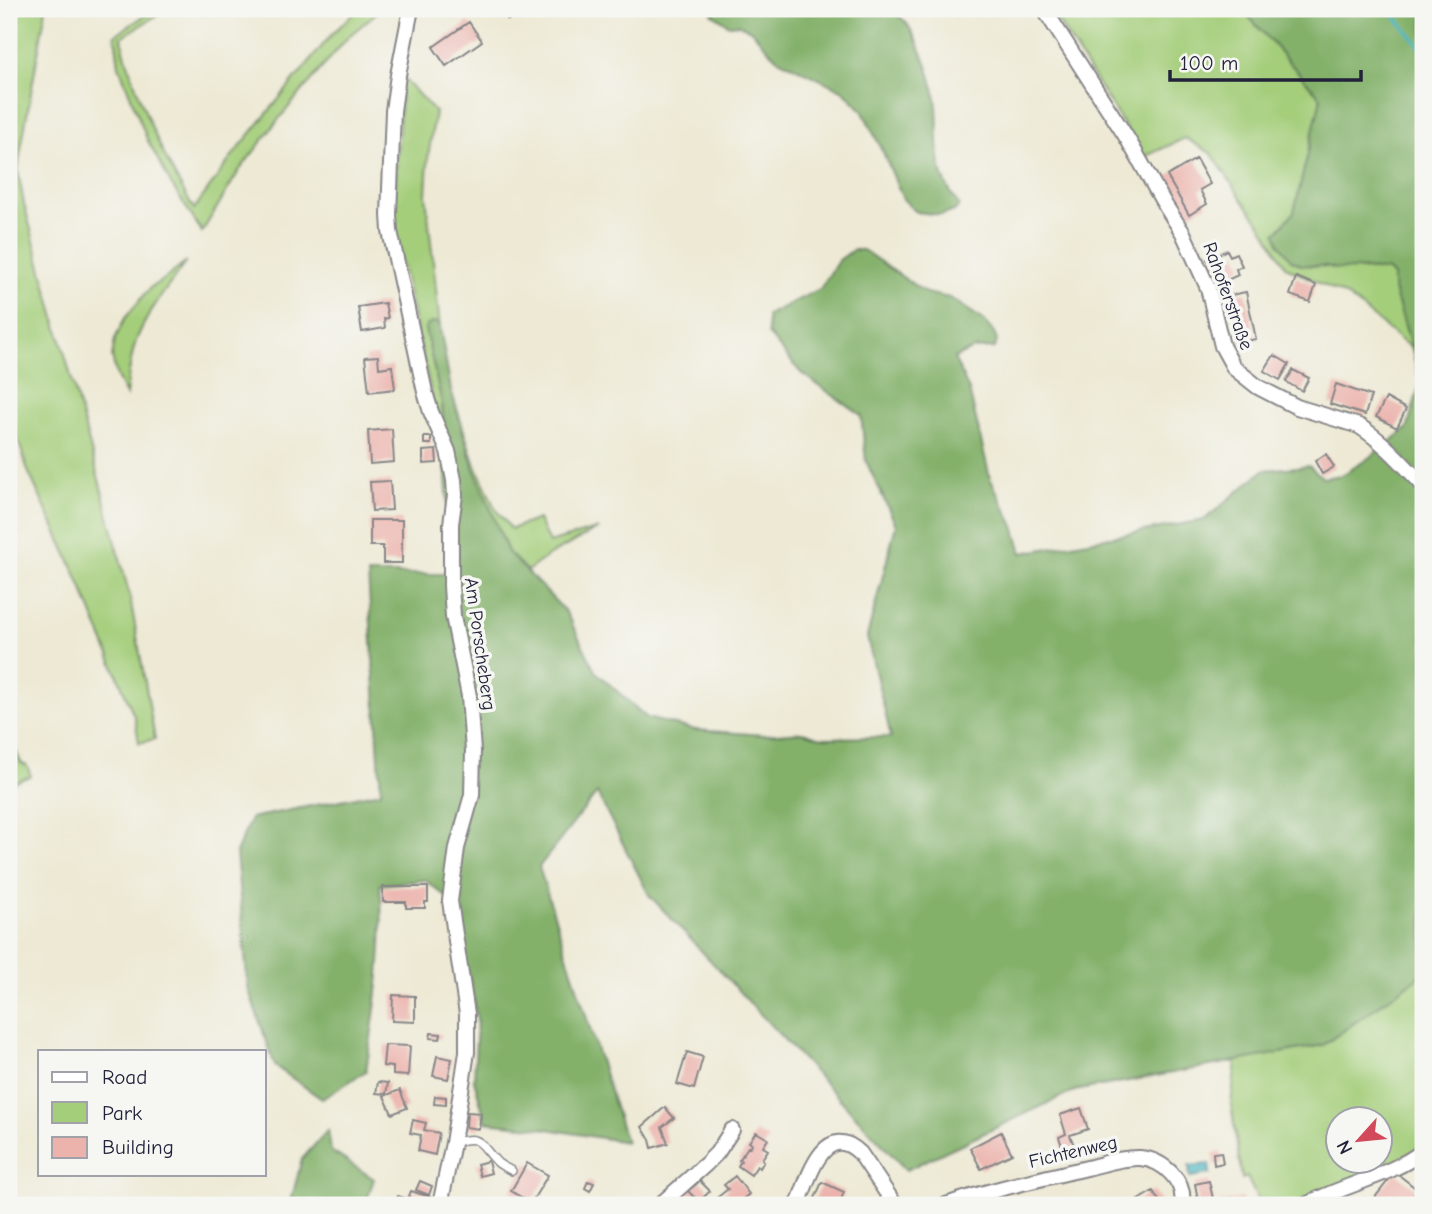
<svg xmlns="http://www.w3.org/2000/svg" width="1432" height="1214" viewBox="0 0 1432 1214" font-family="'Comic Neue',sans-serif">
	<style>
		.green { fill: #a4ce7a; stroke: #63785a; stroke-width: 2; fill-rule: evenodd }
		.forest { fill: #83b16a; stroke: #526a52; stroke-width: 2 }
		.water { fill: #47b5c0; stroke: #346c7e; stroke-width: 2 }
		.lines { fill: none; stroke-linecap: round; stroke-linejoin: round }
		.stream { stroke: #47b5c0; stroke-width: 3.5 }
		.building { fill: #ecb2ac }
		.lane-casing { stroke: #888688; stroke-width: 10 }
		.street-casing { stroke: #888688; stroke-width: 18 }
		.lane { stroke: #fff; stroke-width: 7 }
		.street { stroke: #fff; stroke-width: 14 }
		.labels { text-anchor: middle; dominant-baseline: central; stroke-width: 7; stroke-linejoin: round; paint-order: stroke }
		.street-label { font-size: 19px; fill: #22223b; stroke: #f6f6f2 }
	</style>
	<rect width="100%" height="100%" fill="#f6f6f2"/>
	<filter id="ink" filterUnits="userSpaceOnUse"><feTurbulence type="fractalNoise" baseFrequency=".0143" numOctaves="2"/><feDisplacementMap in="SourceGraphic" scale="14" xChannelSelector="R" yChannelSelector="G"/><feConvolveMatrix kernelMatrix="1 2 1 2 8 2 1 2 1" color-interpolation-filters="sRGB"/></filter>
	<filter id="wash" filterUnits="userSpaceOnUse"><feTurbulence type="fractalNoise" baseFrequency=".00686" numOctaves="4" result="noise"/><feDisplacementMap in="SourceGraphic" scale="28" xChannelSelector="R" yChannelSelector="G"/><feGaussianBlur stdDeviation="1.57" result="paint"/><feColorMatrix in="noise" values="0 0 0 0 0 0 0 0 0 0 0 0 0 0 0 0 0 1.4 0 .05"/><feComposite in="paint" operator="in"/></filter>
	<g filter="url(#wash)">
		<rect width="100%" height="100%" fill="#ede9d4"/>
		<path class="green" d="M9,9H46L20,154L18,171L24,204L111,524L130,597L155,739L139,743L135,718L76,574L28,471L9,411Z
			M155,9H167L122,37C123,53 130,69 135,84C150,128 170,170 194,209L233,155L332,34L358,9H381L349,36L282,115L239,171L202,232L171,184L147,139L119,66L115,35Z
			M1050,9H1242L1321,98L1294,212L1302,265C1330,266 1358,271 1387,270L1393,276V286L1412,349L1347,296L1286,267L1263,227L1244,202L1212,154L1185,138L1144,157Z
			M402,77L435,112L428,158L426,195L440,327L436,322L425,329L442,403L444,429L435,409L393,225Z
			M186,262C168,287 147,312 136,341C130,359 128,377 126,395L117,377L112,357L115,339L125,318L151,287L166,278Z
			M451,390L473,459L495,508L511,529L538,519L549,543L599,528L551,554L527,571L508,552L473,466Z
			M9,735L21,763L27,766L31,776L9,784Z
			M1423,974V1157L1320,1192L1296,1205H1260L1247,1177L1242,1179L1231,1104L1236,1061L1323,1045ZM1338,1120H1380V1162H1338Z"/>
		<path class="forest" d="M710,9L892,10C897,15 904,19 908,25C921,46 935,82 937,107C940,148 932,169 959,205L955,211L941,215L916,212L903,199L884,154L862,110L844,91L776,58L751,30L738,24L729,25L713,14Z
			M1242,9H1423V974L1323,1045L1074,1091L906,1170L649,895L597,793L539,867L626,1142L541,1128L486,1122L474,1080L477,1019L454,903L425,880L380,885C386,946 375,1011 366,1071L322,1099L275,1066L248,988L236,853L251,818L381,792L368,574H443L451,567L442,403L425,329C427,324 430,323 436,322L440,327L451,390L473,466L508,552L566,612L596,672L647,718L696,730L764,735L803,732L821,738L891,737L867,637L896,525L866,461L861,415L801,373L768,334L767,315L820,289L838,261L853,250H863L926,293L950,298L982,319L993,331L997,340L995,348L973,349L954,358L969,390L990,478L1014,526L1022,553L1204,520L1264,470L1309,466L1323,478L1342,475L1366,460L1407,429L1420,384L1412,349L1393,286V276L1387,270L1337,269L1326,266L1302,265L1291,260L1279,243L1276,233L1294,212L1321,98Z
			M328,1130L331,1151L374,1179L365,1205H290L302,1159Z"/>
		<path class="water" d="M1209,1164L1210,1174L1190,1177L1189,1166Z"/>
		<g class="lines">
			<path class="stream" d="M1389,9L1423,50"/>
		</g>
		<g id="blocks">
			<path class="building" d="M500,9H524L508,20Z
				M469,22L482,41L446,66L433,47Z
				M1196,159L1210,184L1200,190L1207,204L1189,215L1167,176Z
				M1227,250L1230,256L1236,253L1242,266L1236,269L1238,275L1219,284L1207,259Z
				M1296,277L1316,285L1310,302L1290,295Z
				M1246,292L1256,339L1241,342L1231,295Z
				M385,303L388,318L384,319L385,328L362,332L358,307Z
				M1274,355L1289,364L1280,380L1264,371Z
				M378,356L379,368L392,366L395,389L369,392L365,357Z
				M1293,370L1309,378L1302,391L1286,382Z
				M1336,384L1371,396L1365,415L1330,404Z
				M1386,398L1406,409L1397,428L1376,417Z
				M392,429L394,462L370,464L368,431Z
				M424,437H431V444H424Z
				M436,450L437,463L423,464V451Z
				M1326,454L1334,467L1322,474L1315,461Z
				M390,481L392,510L372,511L370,482Z
				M370,520H402V563H383V546H370Z
				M383,887H428V902H425V908H406V902H383Z
				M393,995L415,996V1022L392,1021Z
				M431,1033L441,1034L440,1039L430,1038Z
				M385,1045L410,1046L408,1076L393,1075V1067L383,1066Z
				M687,1052L703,1057L694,1089L677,1084Z
				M437,1056L452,1059L448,1079L433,1076Z
				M378,1082L388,1083L386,1094L376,1093Z
				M400,1090L407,1108L392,1114L384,1096Z
				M435,1096L446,1097V1105L434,1104Z
				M665,1107L674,1118L662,1127L668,1143L652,1148L650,1140L642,1127Z
				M1081,1108L1088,1129L1070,1135L1075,1148L1064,1152L1059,1137L1066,1134L1060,1115Z
				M467,1112L481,1113L479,1129L466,1127Z
				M413,1120L426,1123L424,1130L439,1133L435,1155L418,1151L421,1135L410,1133Z
				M756,1132L768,1139L763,1147L768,1150L762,1159L764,1161L760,1168L757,1166L751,1175L738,1166L741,1161L739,1160L748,1147L749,1148L752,1144L749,1142Z
				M1001,1132L1012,1154L981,1169L970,1148Z
				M1221,1152L1223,1163L1214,1165L1213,1153Z
				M488,1161L491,1173L480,1176L477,1164Z
				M527,1163L548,1175L531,1203L511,1191Z
				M1395,1172L1423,1194L1416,1205H1369Z
				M735,1176L749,1194L736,1205H708L728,1189L724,1185Z
				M420,1181L432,1186L429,1195L416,1190Z
				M588,1181L594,1183L590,1191L585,1188Z
				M700,1181L710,1191L699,1202L688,1191Z
				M1209,1181L1214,1203L1199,1205L1195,1184Z
				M822,1182L844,1192L839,1205H812Z
				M411,1191L430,1197L428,1205H395L398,1196L408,1199Z
				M1153,1191L1162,1205H1130Z
				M1242,1198L1244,1205H1216L1215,1204Z"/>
		</g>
	</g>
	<g filter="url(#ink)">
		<use href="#blocks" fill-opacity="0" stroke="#888688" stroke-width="2"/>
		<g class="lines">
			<defs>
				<path id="lane" d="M453,1143C483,1134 478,1143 497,1162C501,1166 507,1168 512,1171"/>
				<path id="street" d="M411,9L398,75L393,111L389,215L390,231L425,392L431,412L448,451L454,480L455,495L451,524V586L453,616L469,696L473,751L472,795L457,848L450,901L467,1014V1052L453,1143L440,1205
					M1044,9L1127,138L1165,205L1183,233L1208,288L1222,346L1234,368L1258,387L1297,407L1359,426C1384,442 1403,464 1423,485
					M660,1205L706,1164L717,1153L732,1130
					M798,1205C807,1181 824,1118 860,1153L895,1205
					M946,1205C992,1189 1040,1179 1087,1168C1104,1164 1123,1157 1140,1158C1164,1160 1186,1182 1182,1205
					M1306,1205C1344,1184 1389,1177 1423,1151"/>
			</defs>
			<use href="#lane" class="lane-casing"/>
			<use href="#street" class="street-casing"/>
			<use href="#lane" class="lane"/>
			<use href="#street" class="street"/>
		</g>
	</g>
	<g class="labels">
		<g class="street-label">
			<text transform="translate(1228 296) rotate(70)">Rahoferstraße</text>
			<text transform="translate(480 644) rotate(82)">Am Porscheberg</text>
			<text transform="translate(1073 1152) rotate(-13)">Fichtenweg</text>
		</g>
	</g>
	<rect width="1432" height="1214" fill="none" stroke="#f6f6f2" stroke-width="35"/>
	<rect x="38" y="1050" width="228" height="126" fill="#f6f6f2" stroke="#a1a1a9" stroke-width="2"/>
	<rect x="52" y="1072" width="35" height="10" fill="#ffffff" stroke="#a1a1a9" stroke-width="2"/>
	<text x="102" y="1084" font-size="21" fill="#22223b">Road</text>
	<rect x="52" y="1102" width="35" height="21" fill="#a4ce7a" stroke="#a1a1a9" stroke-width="2"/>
	<text x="102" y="1120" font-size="21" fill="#22223b">Park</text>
	<rect x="52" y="1137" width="35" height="21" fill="#ecb2ac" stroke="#a1a1a9" stroke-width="2"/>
	<text x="102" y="1154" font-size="21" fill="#22223b">Building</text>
	<g transform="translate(1359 1140) rotate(243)"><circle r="33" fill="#f6f6f2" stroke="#a1a1a9" stroke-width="2"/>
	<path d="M0-5L12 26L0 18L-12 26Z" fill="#d1495b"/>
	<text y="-10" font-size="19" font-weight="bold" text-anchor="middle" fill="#22223b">N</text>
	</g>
	<path d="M1170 70v10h191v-10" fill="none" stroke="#22223b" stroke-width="3.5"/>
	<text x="1180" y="70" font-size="21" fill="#22223b" stroke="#f6f6f2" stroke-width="5" paint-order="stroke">100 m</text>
</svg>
